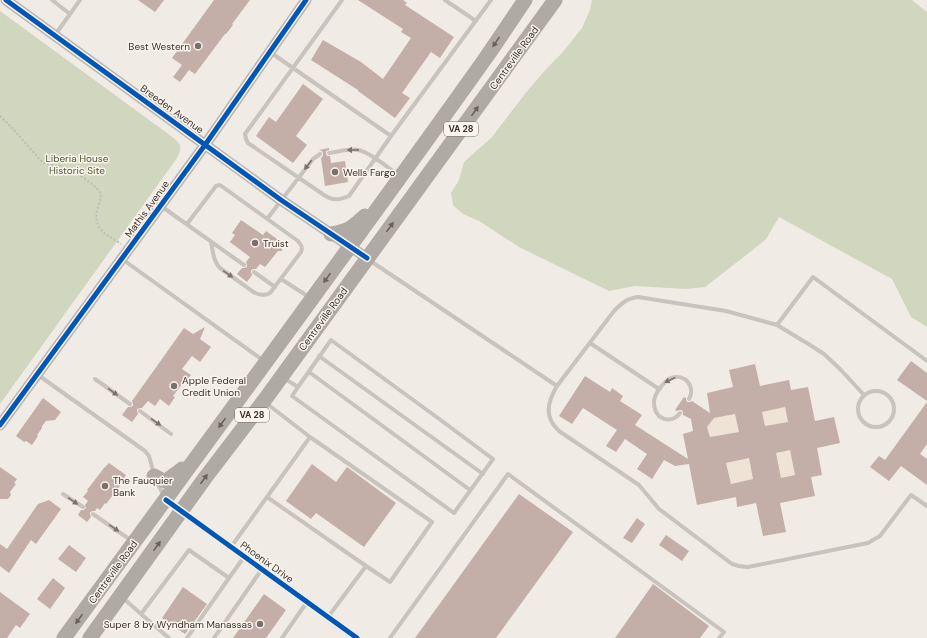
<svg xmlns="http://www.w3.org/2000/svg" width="927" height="638" viewBox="0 0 927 638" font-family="'DM Sans',sans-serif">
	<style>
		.green { fill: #d1d6bf }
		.plaza { fill: #eee3d5 }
		.building { fill: #c3afa7; fill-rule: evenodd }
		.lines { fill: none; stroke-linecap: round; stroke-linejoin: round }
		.path { stroke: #c2bbb6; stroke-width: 2; stroke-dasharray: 2 2; stroke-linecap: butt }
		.lane { stroke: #c9c3be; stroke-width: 4 }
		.street { stroke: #c9c3be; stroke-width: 8 }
		.secondary { stroke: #bab3ae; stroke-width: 11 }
		.highway { stroke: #afaaa4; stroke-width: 15 }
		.cycleway-casing { stroke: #fbf5ee; stroke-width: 8 }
		.cycleway { stroke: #0057b8; stroke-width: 5 }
		.oneway { fill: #69615b }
		.oneway2 { fill: #7b726d }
		.poi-dot { fill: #7a716c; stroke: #fbf5ee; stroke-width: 1.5 }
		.labels { text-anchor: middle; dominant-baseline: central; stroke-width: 3; stroke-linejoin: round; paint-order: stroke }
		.shield { fill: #fbf5ee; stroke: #756b66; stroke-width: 1 }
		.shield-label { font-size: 9px; font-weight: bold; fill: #3b302b }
		.poi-label { font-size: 10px; fill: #3b302b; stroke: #fbf5ee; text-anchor: start }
		.street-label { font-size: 10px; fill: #3b302b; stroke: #fbf5ee }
		.park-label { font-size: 10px; fill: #4a5a2e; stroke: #fbf5ee }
	</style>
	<rect width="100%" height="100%" fill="#f0ebe5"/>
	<path class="green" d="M592,0H912L927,12V327L911,317L892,279L779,217L766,239L754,249L705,287L686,289L635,286L609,291L519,247L479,221L463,214L453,205L451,193L459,180L464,162L492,137L528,90L548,67L562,53L582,28L590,10Z
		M0,11L171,136C181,144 183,146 177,158L0,404Z"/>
	<path class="plaza" d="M785,407L788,422L765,426L762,412Z
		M735,414L739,432L710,437L707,427L714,418Z
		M790,450L795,475L781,478L776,453Z
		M749,458L753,479L731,484L726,463Z"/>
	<path class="building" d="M138,0H164L155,12Z
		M214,0H250L232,24L233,25L226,34H225L195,74L189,70L180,82L173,77L182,65L172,58Z
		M358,0H403L407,3L405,5L454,37L440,58L431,52L402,93L410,98L395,118L358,91V90L311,60L323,40L361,62L383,79L411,38L401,32L403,29Z
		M303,84L323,99L296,136L307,145L293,163L256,136L269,117L276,122Z
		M329,148V150L326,151V154L327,156H330L331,163L345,161L348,182L325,186L321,158L323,156V153L322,151L319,150Z
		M241,220L263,235L266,231L281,242L282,251H278L265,267L260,264L256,269H254L251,270V272L252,275L247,282L237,274L242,268H244L247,267V265L246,262L250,257L230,242L235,235L232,233Z
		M205,327L200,339L211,347L200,362L192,356L182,369L191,375L184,384L183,383L173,396L175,397L169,406L160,399L155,406L148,401L142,408H140L137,409V411L138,414L132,422L122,415L128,407H130L133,406V404L132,401L184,328L193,334Z
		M911,361L927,373V401L897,380Z
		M755,364L760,386L789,380L791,390L808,387L815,421L834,417L840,443L817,448L822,475L811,477L815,496L780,503L786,532L763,536L756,503L737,507L736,497L697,505L689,464L675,466L664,460L652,479L637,469L647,454L625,439L616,452L606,446L617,430L583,408L572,424L559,416L585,376L610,392L612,388L623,396L620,401L642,415L635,425L688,459L683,434L693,431L691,419L683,415V412L682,410H679L677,411L675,410L684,397L686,398V400L687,402H690L692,401L710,413L707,393L733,387L729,370ZM785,407L788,422L765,426L762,412ZM735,414L739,432L710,437L707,427L714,418ZM790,450L795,475L781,478L776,453ZM749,458L753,479L731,484L726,463Z
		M43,398L61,412L55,420L46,421L42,426V428L37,435L38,436L32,445L26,441L24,442L16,436Z
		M927,402V444L920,454L927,459V485L901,466L889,481L870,467L879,456L885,460Z
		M109,463L126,475L122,481L123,482L106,504L105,503L100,510L97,508L95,511H93L90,512V514L91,517L87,522L78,515L81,510H84L86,508L85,505L88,501L83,497L88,491L87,490L104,468Z
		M312,464L336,482L347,467L396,503L364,547L316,513L311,519L286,501Z
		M0,467L17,479L14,483L16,484L10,492L11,495L8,499H0Z
		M519,494L573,532L496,638H415Z
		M49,500L61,509L36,544L31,540L9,573L0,566V544L7,549L38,504Z
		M637,518L645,524L632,543L623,538Z
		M666,535L689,551L682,561L659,545Z
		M69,545L86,558L76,572L58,559Z
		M53,578L65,588L50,609L37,599Z
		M653,584L709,626L700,638H615Z
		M183,587L207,604L185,634L162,618Z
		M0,592L30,614L20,628L16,625L7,638H0Z
		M264,594L286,610L266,638H233Z"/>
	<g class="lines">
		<path class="path" d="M0,116L14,130L42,162C48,165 55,165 63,167C71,169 93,183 99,191C105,198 91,213 99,227C103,234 114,239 121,244"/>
		<path class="lane" d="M52,0L70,14
			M342,0L245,134L246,139L248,143L324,195C333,201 340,200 349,196L391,136L491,0
			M445,0L476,21
			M55,35L80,0
			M270,52L391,136
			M329,153C338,152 349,148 358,150C370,152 389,168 399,176
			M161,206L244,265
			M267,219L313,159L320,154
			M187,224L216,186L220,185L298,241C301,245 303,247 301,252L270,293C265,296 260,295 255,293L220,268C213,261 213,251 211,242
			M122,259L264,361
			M369,260L557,386
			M254,272L275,287
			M281,279L309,297
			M777,325L813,277L927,361
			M590,343L659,389
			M319,356L483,474
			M309,372L470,490
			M38,375L145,451L149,456L154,474
			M95,379L130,404
			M285,379L298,387L292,396L454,513L493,459L442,421L331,340L298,387
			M858 409a18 18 0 1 1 36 0a18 18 0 1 1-36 0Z
			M864,395L840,369L824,354L810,345L777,325L726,311L638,297C627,298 621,304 614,311L557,386C547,403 544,417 559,431L639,485L659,509L732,564L739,566L748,567L868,543L880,536L911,495L927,506
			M266,403L310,437L267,497L366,566L328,617
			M140,411L171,434
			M680,413C675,420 666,422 659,416C655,412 654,408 654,402C654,397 657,392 660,388C663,384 666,380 671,378C685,373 696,387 689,399
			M310,437L432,522L390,582L366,566
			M157,482L164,496
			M63,494L83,507
			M93,514L132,541
			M231,547L267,497
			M122,597L141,614L189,550L229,578L244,557
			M141,614L169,638
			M187,638L229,578
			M214,638L262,569
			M282,638L307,602
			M390,638L508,474L724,632L719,638"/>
		<path class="street" d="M166,500L357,638"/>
		<path class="secondary" d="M6,0L281,200L367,258
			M0,425L205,145L306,0"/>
		<path class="highway" d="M331,234C349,231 352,228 365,216
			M154,476C166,482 164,483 174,475C177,473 180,471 182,469
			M64,638C205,445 347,253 485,59C499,39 512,19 525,0
			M90,638L205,478L266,398L555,0"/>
		<defs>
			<path id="cycleway" d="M6,0L281,200L367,258
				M0,425L205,145L306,0
				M166,500L357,638"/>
		</defs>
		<use href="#cycleway" class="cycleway-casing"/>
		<use href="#cycleway" class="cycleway"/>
	</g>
	<defs><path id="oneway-solid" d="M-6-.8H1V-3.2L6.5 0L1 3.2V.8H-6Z"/></defs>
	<g class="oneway">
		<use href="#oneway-solid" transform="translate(496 42) rotate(124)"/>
		<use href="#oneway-solid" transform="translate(475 111) rotate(-54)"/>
		<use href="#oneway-solid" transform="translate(390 227) rotate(-54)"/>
		<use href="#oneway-solid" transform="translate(327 278) rotate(126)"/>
		<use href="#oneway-solid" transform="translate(222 423) rotate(126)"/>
		<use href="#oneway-solid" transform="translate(204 479) rotate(-54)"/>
		<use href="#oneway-solid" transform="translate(157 546) rotate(-54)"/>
		<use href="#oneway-solid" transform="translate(79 619) rotate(126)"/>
	</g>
	<g class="oneway2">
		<use href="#oneway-solid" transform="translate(353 150) rotate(179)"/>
		<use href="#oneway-solid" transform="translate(308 165) rotate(128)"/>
		<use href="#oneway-solid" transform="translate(228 274) rotate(35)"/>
		<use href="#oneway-solid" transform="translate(670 380) rotate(155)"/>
		<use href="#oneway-solid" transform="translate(113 392) rotate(36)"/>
		<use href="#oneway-solid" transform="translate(156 422) rotate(35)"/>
		<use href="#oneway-solid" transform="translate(73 501) rotate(34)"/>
		<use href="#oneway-solid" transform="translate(114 528) rotate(34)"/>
	</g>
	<g class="poi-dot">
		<circle cx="198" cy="46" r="4"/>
		<circle cx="335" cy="172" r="4"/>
		<circle cx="255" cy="243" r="4"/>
		<circle cx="174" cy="386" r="4"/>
		<circle cx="105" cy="486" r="4"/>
		<circle cx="260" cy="624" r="4"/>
	</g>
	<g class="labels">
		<g class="shield">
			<rect x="444" y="122" width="34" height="14" rx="3"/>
			<rect x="235" y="408" width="34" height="14" rx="3"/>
		</g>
		<g class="shield-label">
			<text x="461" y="129">VA 28</text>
			<text x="252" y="415">VA 28</text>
		</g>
		<g class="poi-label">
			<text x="190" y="46" text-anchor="end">Best Western</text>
			<text x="343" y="172">Wells Fargo</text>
			<text x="263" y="243">Truist</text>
			<text x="182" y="380">Apple Federal<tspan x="182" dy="12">Credit Union</tspan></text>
			<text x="113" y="480">The Fauquier<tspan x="113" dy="12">Bank</tspan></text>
			<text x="252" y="624" text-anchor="end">Super 8 by Wyndham Manassas</text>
		</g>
		<g class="street-label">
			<text transform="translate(514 58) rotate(-54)">Centreville Road</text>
			<text transform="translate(172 109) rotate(36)">Breeden Avenue</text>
			<text transform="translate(147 209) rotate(-54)">Mathis Avenue</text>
			<text transform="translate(323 319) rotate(-54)">Centreville Road</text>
			<text transform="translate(267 562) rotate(36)">Phoenix Drive</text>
			<text transform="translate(113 572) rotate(-54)">Centreville Road</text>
		</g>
		<g class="park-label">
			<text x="77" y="158">Liberia House<tspan x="77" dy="12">Historic Site</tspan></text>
		</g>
	</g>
</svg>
